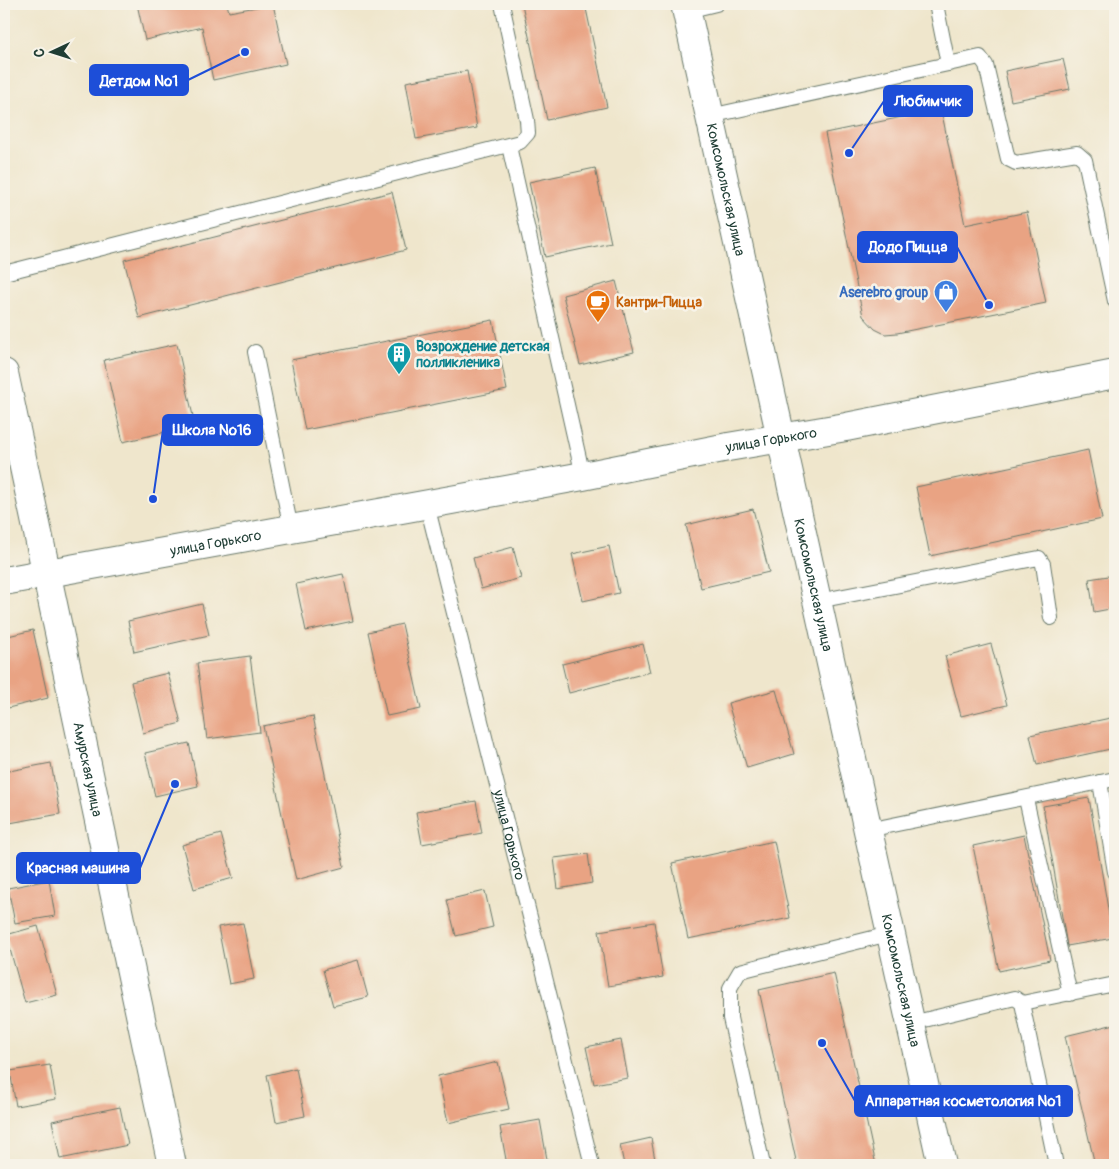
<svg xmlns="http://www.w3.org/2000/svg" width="1119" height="1169" viewBox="0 0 1119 1169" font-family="Pangolin,sans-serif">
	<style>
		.building { fill: #e9a383 }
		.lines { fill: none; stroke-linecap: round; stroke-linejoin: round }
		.service-casing { stroke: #687869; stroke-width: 16 }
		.minor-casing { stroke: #687869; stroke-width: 30 }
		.secondary-casing { stroke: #687869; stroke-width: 30 }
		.service { stroke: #fff; stroke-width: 14 }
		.minor { stroke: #fff; stroke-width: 28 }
		.secondary { stroke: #fff; stroke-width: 28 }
		.labels { text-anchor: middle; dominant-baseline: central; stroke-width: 5; stroke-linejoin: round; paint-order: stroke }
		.street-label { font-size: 14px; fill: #1f3d34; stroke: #f7f3e8 }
		.shop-label { font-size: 14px; font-weight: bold; fill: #366cbe; stroke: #f7f3e8; text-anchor: end }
		.food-label { font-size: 14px; font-weight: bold; fill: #c56008; stroke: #f7f3e8; text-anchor: start }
		.culture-label { font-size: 14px; font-weight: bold; fill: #0d838f; stroke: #f7f3e8; text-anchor: start }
		.leader { fill: none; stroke: #1d4ed8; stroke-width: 2 }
		.callout-dot { fill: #1d4ed8; stroke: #f7f3e8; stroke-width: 2 }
		.callout { fill: #1d4ed8; stroke: #1d4ed8; stroke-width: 2 }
		.callout-label { font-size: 15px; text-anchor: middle; font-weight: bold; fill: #fff }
	</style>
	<rect width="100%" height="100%" fill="#f7f3e8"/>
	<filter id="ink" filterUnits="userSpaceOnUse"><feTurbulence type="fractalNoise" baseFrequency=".02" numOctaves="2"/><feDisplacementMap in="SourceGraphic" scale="10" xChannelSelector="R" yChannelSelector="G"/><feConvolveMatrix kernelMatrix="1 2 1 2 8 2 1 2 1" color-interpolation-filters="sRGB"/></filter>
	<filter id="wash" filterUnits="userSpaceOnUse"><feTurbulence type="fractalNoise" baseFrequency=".0096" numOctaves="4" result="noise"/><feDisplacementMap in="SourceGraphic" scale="20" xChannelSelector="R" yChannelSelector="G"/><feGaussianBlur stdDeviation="1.12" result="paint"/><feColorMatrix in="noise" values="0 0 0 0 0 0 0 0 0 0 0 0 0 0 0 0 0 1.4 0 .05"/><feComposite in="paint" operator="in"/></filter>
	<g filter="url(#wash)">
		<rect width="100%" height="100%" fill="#efe6cc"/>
		<g id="blocks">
			<path class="building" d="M137,4H227L229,12L273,4L286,64L213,80L202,27L145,40Z
				M522,4H585L607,107L547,120Z
				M1063,59L1070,89L1011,101L1005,71Z
				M467,71L477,128L416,139L406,82Z
				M941,109L965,225L1027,212L1046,303L897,333L885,334L875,329L863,316L825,133Z
				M595,168L611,243L545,257L529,182Z
				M392,192L406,250L139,318L124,260Z
				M616,281L634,352L580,365L563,295Z
				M493,320L507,390L305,430L291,360Z
				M177,344L195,425L123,442L104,360Z
				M1088,450L1102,519L930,556L916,487Z
				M753,509L769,572L701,588L686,525Z
				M609,546L619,593L583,601L572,554Z
				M513,547L521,578L481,589L473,558Z
				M343,574L353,621L306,631L296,584Z
				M1115,575V608L1094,612L1089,579Z
				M202,604L209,635L134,652L128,621Z
				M402,624L421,709L387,716L368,632Z
				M33,630L48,698L4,709V637Z
				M643,644L650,672L569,693L562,664Z
				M991,644L1007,705L961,716L945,656Z
				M250,656L260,732L207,739L197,663Z
				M168,673L181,723L143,733L131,682Z
				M776,690L794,754L747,768L728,703Z
				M313,716L344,867L296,880L263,726Z
				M1115,717V748L1037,765L1030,735Z
				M189,743L198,786L155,796L145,753Z
				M51,763L60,814L4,824V772Z
				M1089,798L1113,938L1067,946L1043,806Z
				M476,801L482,833L422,844L416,812Z
				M221,834L233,878L194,889L182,845Z
				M1024,835L1050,960L999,971L973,846Z
				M774,841L790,918L688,939L672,863Z
				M588,854L592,883L558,889L554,858Z
				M49,880L55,916L15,923L8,888Z
				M485,891L493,927L456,936L447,900Z
				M654,922L663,977L608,986L599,931Z
				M243,923L254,979L229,984L218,927Z
				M38,926L57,995L25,1003L6,935Z
				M358,960L368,997L333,1006L323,970Z
				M834,973L876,1165H797L759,990Z
				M1115,1024V1165H1095L1065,1036Z
				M621,1040L628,1078L594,1084L586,1047Z
				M498,1062L509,1109L448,1123L438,1076Z
				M50,1065L56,1099L16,1106L10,1071Z
				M296,1068L305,1116L276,1122L267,1075Z
				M120,1107L128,1145L60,1159L52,1121Z
				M540,1120L548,1165H507L500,1127Z
				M651,1138L656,1165H624L620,1145Z"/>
		</g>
	</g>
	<g filter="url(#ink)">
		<use href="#blocks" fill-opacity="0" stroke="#687869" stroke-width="1"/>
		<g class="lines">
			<defs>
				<g id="service">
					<path d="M936,4L948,64"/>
					<path d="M687,11L716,4"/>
					<path d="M710,116L980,57L986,65L1008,159L1016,163L1077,153L1085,160L1115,301"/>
					<path d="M509,146L583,476"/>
					<path d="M4,273L520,142L528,133L527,120L502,4"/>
					<path d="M255,352L291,529"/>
					<path id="s1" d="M427,505L592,1165"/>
					<path d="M818,601L1039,558L1043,564L1051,618"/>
					<path d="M1100,782L1115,872"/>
					<path d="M1026,799L1070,994"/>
					<path d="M868,830L1115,779"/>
					<path d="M1022,1003L1115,984"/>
					<path d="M912,1023L1015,998L1022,1003L1056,1165"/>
					<path d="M763,1165L730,1018V988L740,971L889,934"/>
				</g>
				<g id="minor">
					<path id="s2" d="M4,373L172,1165"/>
				</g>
				<g id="secondary">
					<path id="s3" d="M685,4L942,1165"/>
					<path id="s4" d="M4,581L583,476L728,447L846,427L1115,374"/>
				</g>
			</defs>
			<use href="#service" class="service-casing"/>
			<use href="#minor" class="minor-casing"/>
			<use href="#secondary" class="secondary-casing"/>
			<use href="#service" class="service"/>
			<use href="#minor" class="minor"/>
			<use href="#secondary" class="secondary"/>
		</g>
	</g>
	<defs>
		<symbol id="shop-pin" viewBox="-11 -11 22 30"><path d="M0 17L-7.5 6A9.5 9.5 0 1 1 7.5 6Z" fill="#3f7fe0" stroke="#f7f3e8"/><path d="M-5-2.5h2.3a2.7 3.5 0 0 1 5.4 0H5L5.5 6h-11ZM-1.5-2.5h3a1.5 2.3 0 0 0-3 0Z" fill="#fff"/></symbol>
		<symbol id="cafe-pin" viewBox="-11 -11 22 30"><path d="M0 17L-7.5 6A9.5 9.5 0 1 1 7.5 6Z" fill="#e8710a" stroke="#f7f3e8"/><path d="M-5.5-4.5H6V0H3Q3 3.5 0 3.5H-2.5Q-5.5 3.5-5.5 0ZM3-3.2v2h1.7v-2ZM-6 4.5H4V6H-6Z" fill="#fff"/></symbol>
		<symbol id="building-pin" viewBox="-11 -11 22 30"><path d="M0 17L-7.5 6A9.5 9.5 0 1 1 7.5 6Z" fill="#0f9aa8" stroke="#f7f3e8"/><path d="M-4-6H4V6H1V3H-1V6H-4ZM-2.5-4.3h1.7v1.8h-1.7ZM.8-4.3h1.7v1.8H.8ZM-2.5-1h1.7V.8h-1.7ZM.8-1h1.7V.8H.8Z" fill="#fff"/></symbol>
	</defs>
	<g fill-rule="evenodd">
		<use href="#shop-pin" x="932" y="278" width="28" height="38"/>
		<use href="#cafe-pin" x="584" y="288" width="28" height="38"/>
		<use href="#building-pin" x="385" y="340" width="28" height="38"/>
	</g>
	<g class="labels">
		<g class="street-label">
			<text stroke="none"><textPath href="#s3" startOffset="190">Комсомольская улица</textPath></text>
			<text stroke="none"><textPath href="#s4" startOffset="780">улица Горького</textPath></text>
			<text stroke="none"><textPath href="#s4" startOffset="215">улица Горького</textPath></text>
			<text stroke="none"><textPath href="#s3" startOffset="595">Комсомольская улица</textPath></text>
			<text stroke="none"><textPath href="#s2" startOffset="405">Амурская улица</textPath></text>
			<text stroke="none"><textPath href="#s1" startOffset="340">улица Горького</textPath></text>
			<text stroke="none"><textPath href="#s3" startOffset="1000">Комсомольская улица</textPath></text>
		</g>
		<g class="shop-label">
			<text x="928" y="292">Aserebro group</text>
		</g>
		<g class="food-label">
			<text x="616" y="302">Кантри-Пицца</text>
		</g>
		<g class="culture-label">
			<text x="416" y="346">Возрождение детская<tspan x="416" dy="16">полликленика</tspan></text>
		</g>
	</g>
	<path class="leader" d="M245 52L188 80M849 153L884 101M989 305L957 247M153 499L163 430M175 784L140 868M822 1043L855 1101"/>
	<g class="callout-dot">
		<circle cx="245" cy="52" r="5"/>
		<circle cx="849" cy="153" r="5"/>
		<circle cx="989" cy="305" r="5"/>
		<circle cx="153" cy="499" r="5"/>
		<circle cx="175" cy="784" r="5"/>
		<circle cx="822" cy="1043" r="5"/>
	</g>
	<g class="callout">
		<rect x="90" y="65" width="98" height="30" rx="5"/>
		<rect x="884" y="86" width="88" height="30" rx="5"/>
		<rect x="858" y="232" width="99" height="30" rx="5"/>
		<rect x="163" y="415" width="99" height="30" rx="5"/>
		<rect x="17" y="853" width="123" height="30" rx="5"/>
		<rect x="855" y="1086" width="217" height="30" rx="5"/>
	</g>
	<g class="callout-label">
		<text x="139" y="86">Детдом №1</text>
		<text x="928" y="106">Любимчик</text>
		<text x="908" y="252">Додо Пицца</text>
		<text x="212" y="435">Школа №16</text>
		<text x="78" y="873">Красная машина</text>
		<text x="963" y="1106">Аппаратная косметология №1</text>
	</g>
	<rect width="1119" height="1169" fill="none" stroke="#f7f3e8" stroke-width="20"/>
	<g transform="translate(52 52) rotate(266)" stroke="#f7f3e8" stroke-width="4" paint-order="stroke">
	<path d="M0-4L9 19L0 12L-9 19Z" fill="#1f3d34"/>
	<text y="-8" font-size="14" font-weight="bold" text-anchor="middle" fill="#1f3d34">С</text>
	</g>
</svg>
